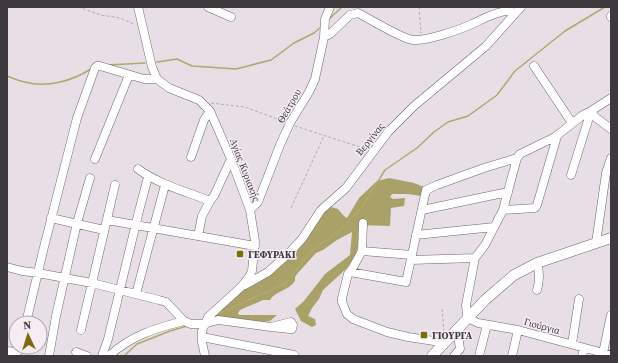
<svg xmlns="http://www.w3.org/2000/svg" width="618" height="363" viewBox="0 0 618 363" font-family="'Source Serif 4',serif">
	<style>
		.forest { fill: #a9a167 }
		.lines { fill: none; stroke-linecap: round; stroke-linejoin: round }
		.stream { stroke: #b0a86e; stroke-width: 1.5 }
		.minor-casing { stroke: #70676e; stroke-width: 9 }
		.major-casing { stroke: #70676e; stroke-width: 11 }
		.path { stroke: #b3abb1; stroke-width: 1; stroke-dasharray: 3 2; stroke-linecap: butt }
		.minor { stroke: #fff; stroke-width: 8 }
		.major { stroke: #fff; stroke-width: 10 }
		.poi-dot { fill: #7b6f0d; stroke: #f5ecf4; stroke-width: 1.5 }
		.labels { text-anchor: middle; dominant-baseline: central; stroke-width: 3; stroke-linejoin: round; paint-order: stroke }
		.street-label { font-size: 10px; fill: #3d393c; stroke: #f5ecf4 }
		.poi-label { font-size: 10px; font-weight: bold; fill: #3d393c; stroke: #f5ecf4; text-anchor: start }
	</style>
	<rect width="100%" height="100%" fill="#e8dee6"/>
	<path class="forest" d="M389,178L414,183L424,187L422,196L407,194H392L390,197L393,199L405,198L404,206L391,208L390,226L360,225L358,246L355,257L346,269L323,290L319,299L312,308L308,316L315,319L316,325L312,327L301,321L295,309L304,301L325,274L350,255L352,232L337,240L323,250L316,253L297,274L295,277V281C288,291 275,291 270,300H263L240,310L238,313L239,315H277L270,321L262,322L215,317L214,314L241,288L259,279L327,206L338,209L344,216L347,218L359,198L377,181Z"/>
	<g class="lines">
		<path class="stream" d="M329,19L342,7
			M157,62L177,59L192,66L236,69L271,60L294,43L314,33L321,27
			M107,65L145,63
			M7,76C13,78 19,81 25,82C47,88 72,81 91,69
			M218,314L286,283L310,252L337,233L362,207L385,170L417,148L434,132L448,122L468,116L497,95L515,71L565,31L605,7
			M124,356L137,344L170,331L187,326"/>
		<defs>
			<path id="minor" d="M138,7L152,67L157,79L169,88L199,100L210,111L231,159L250,210L255,241L252,271L249,277L241,287L208,317L202,331V342L205,356
				M208,7L231,17
				M611,16V17
				M324,37L330,34L350,15L358,13C370,19 402,39 413,40C427,41 459,30 472,24C483,19 495,12 507,11C510,11 513,12 515,14
				M534,66L572,123
				M611,129L595,117L591,111L583,115L555,137L520,154L517,158L503,210L485,245L475,258L466,305L467,314L472,320L478,323L518,330L611,355
				M191,157L204,120L210,111
				M95,159L129,75
				M138,169C160,185 185,191 210,201L214,196L231,159
				M571,175L591,111L611,98
				M250,210L258,202L280,145L290,123L309,92L315,79L324,37L325,19L330,7
				M422,210L508,192
				M503,210L535,208L537,205L556,140L555,137
				M51,218L104,230
				M107,220L255,246
				M363,223L362,251L352,269L348,274L342,298V302L347,314L353,319L387,332L408,337L434,341L442,345
				M416,235L494,227
				M198,236L202,216L210,201
				M596,243L606,173L611,158
				M362,251L412,255
				M411,260L475,258
				M7,267L22,271L38,273L92,283L159,300L166,302L184,321L191,324H204L218,320L271,327L291,322L293,325L292,329H290L271,327
				M350,272L406,282L426,190L437,185L484,168L517,158
				M245,285L268,272L288,254L302,239L321,210L346,188L388,132L414,106L486,46L521,7
				M537,290C540,280 540,273 537,263
				M136,294L165,185
				M26,323L43,251L77,118L95,68L97,66H100L144,79H157
				M81,330L115,185
				M202,337L294,355
				M572,344L579,299
				M7,351L17,352L20,350L22,347
				M76,352L87,356
				M603,353L611,315
				M49,356L56,316L77,223L90,178
				M102,356L108,339L139,211L148,177
				M109,356C130,336 156,328 184,321
				M454,356L460,349L457,329
				M479,356L487,325
				M512,356L518,330
				M582,356L584,348"/>
			<path id="major" d="M432,356L485,300L514,275L537,263L611,238"/>
		</defs>
		<use href="#minor" class="minor-casing"/>
		<use href="#major" class="major-casing"/>
		<path class="path" d="M78,7L101,15L120,18L134,24
			M419,7L421,33
			M211,103L245,107L283,121
			M295,126L366,149
			M291,208L324,136
			M442,309L444,332"/>
		<use href="#minor" class="minor"/>
		<use href="#major" class="major"/>
	</g>
	<g class="poi-dot">
		<rect x="236" y="250" width="8" height="8" rx="2"/>
		<rect x="420" y="331" width="8" height="8" rx="2"/>
	</g>
	<g class="labels">
		<g class="street-label">
			<text transform="translate(289 106) rotate(-60)">Θεάτρου</text>
			<text transform="translate(370 139) rotate(-51)">Βεργίνας</text>
			<text transform="translate(245 170) rotate(69)">Αγίας Κυριακής</text>
			<text transform="translate(542 326) rotate(15)">Γιούργια</text>
		</g>
		<g class="poi-label">
			<text x="248" y="254">ΓΕΦΥΡΑΚΙ</text>
			<text x="432" y="335">ΓΙΟΥΡΓΑ</text>
		</g>
	</g>
	<rect width="618" height="363" fill="none" stroke="#3d393c" stroke-width="16"/>
	<g transform="translate(28 335) rotate(356)"><circle r="19" fill="#f5ecf4" stroke="#aba4aa"/>
	<path d="M0-3L7 15L0 10L-7 15Z" fill="#7b6f0d"/>
	<text y="-6" font-size="11" font-weight="bold" text-anchor="middle" fill="#3d393c">N</text>
	</g>
</svg>
